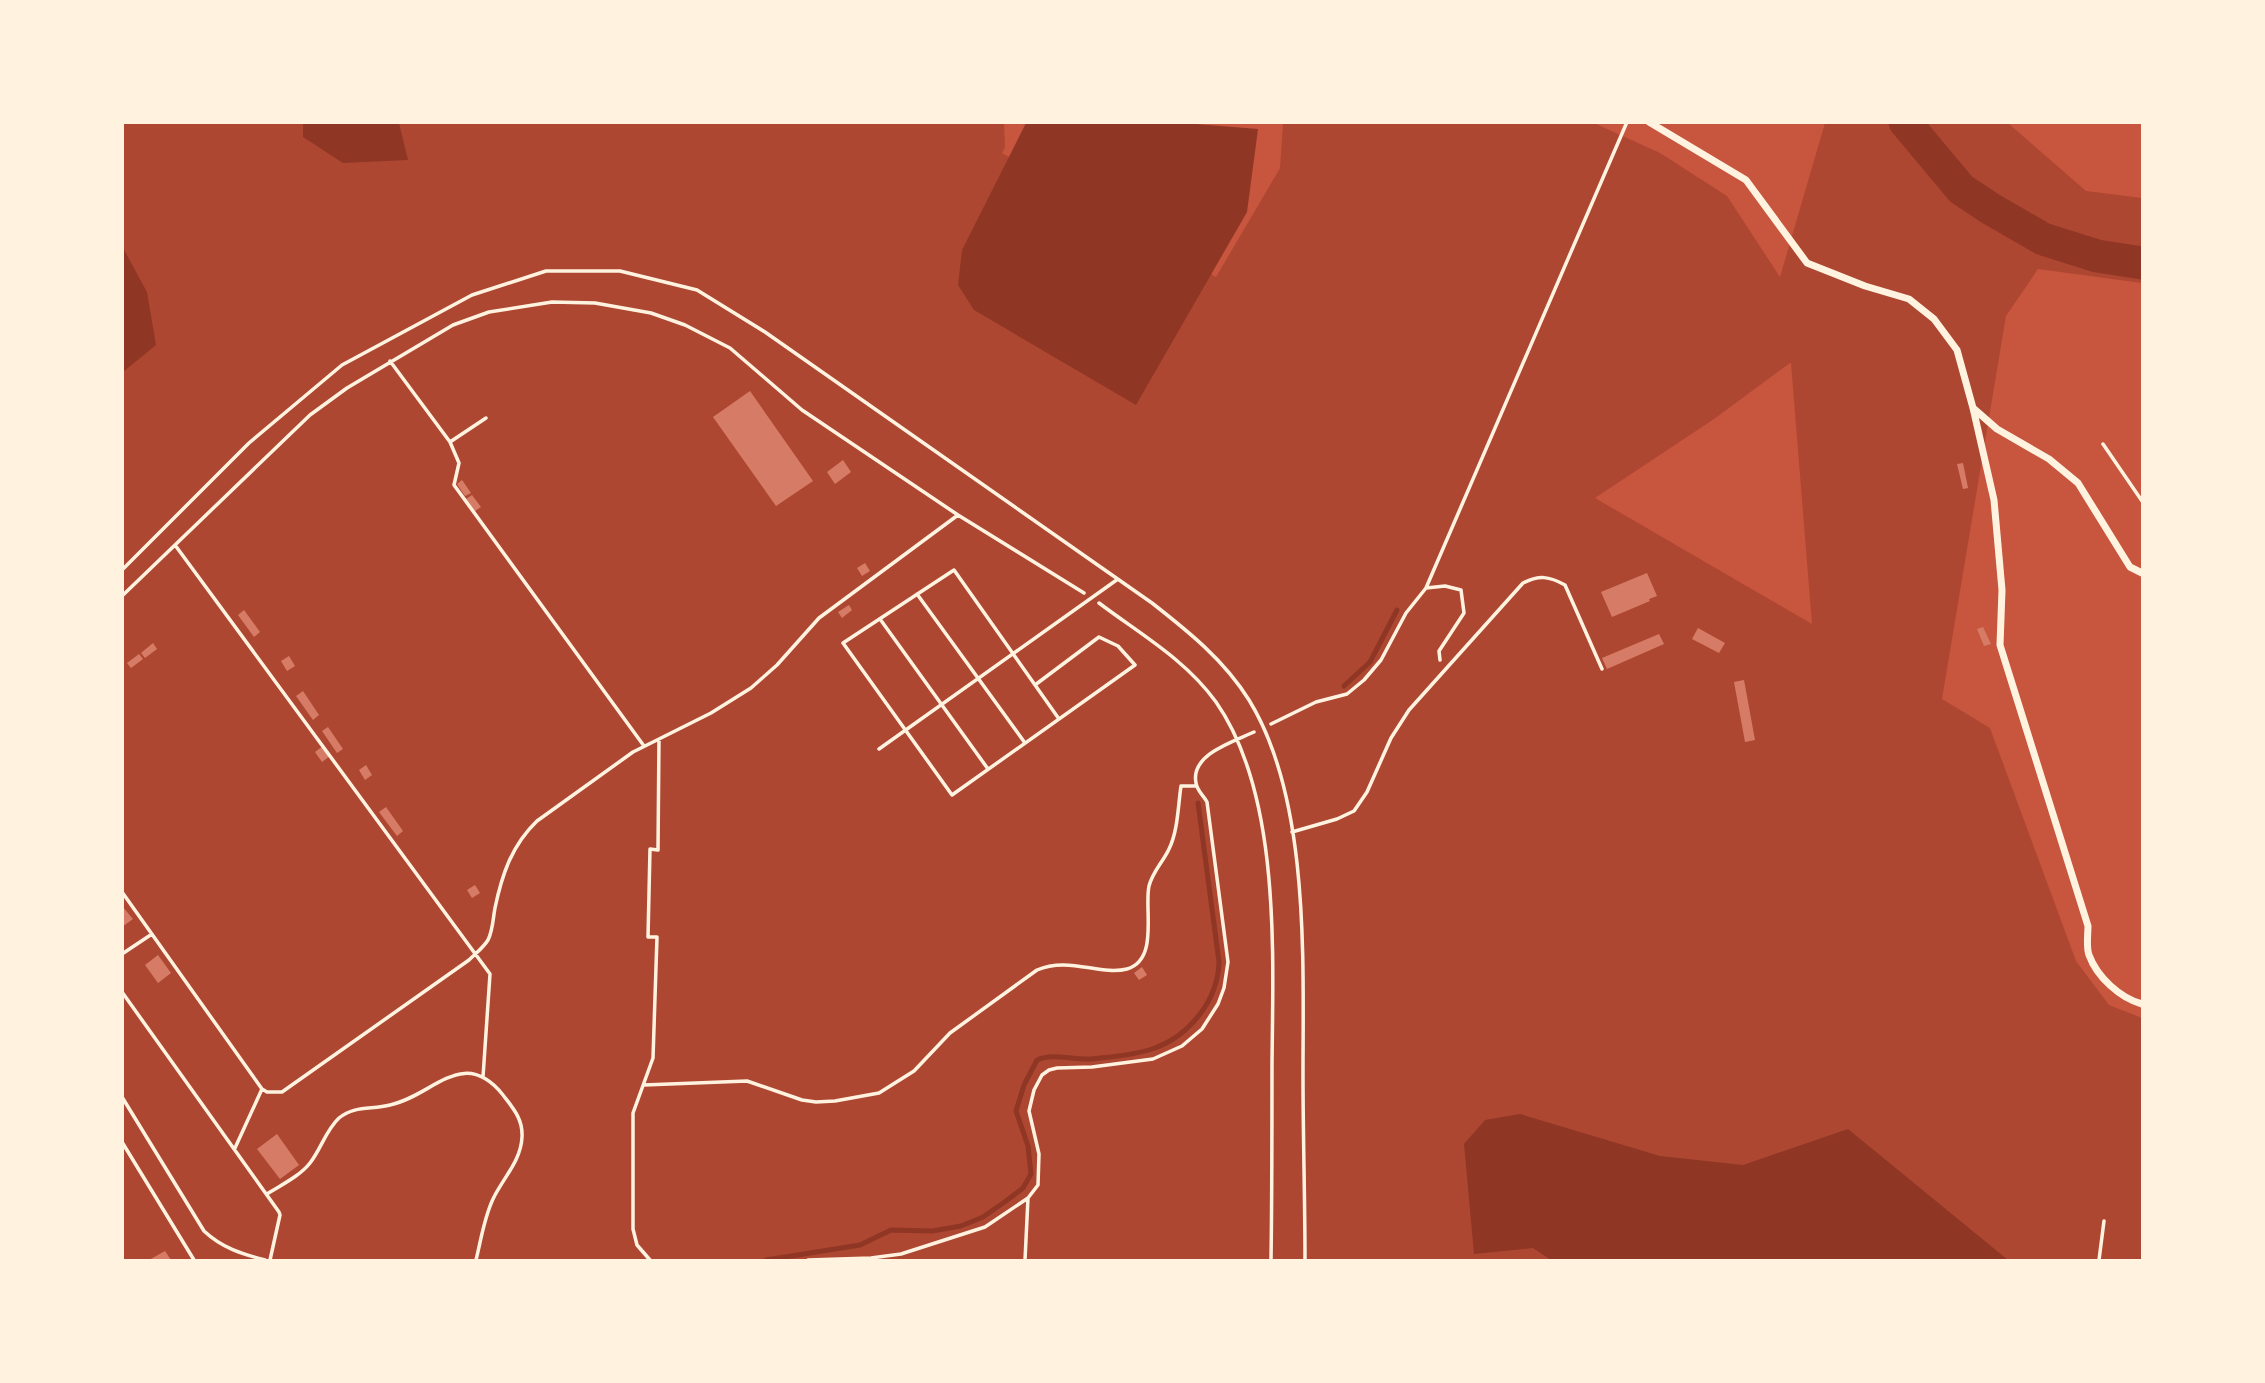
<svg xmlns="http://www.w3.org/2000/svg" width="2265" height="1383" viewBox="0 0 2265 1383" font-family="'Zilla Slab',serif">
	<style>
		.green { fill: #ae4732; fill-rule: evenodd }
		.water { fill: #8f3625 }
		.lines { fill: none; stroke-linecap: round; stroke-linejoin: round }
		.stream { stroke: #8f3625; stroke-width: 5 }
		.river { stroke: #8f3625; stroke-width: 33 }
		.building { fill: #d67c66 }
		.path { stroke: #fff3e0; stroke-width: 3.5 }
		.service { stroke: #fff3e0; stroke-width: 3.5 }
		.minor { stroke: #fff3e0; stroke-width: 7 }
	</style>
	<rect width="100%" height="100%" fill="#c8553d"/>
	<path class="green" d="M122,123H1004L1005,147L1002,153L1216,277L1280,168L1283,123H1594L1660,153L1727,196L1780,277L1825,123H2008L2086,191L2142,198V283L2038,269L2006,316L1942,699L1990,728L2076,961L2109,1005L2142,1018V1260H123ZM1790,363H1791L1812,624L1595,498L1714,419Z"/>
	<path class="water" d="M303,123H399L408,160L343,163L303,137Z
		M1183,123L1258,129L1247,212L1136,405L974,310L958,285L962,250L1026,123Z
		M123,248L147,292L156,345L123,372Z
		M1520,1114L1660,1156L1743,1165L1848,1129L2008,1260H1551L1533,1248L1474,1254L1464,1144L1485,1120Z"/>
	<g class="lines">
		<path class="stream" d="M1344,686L1370,662L1397,610
			M766,1260L860,1245L891,1230L932,1231L961,1226L983,1217L1006,1201L1023,1188L1031,1174L1028,1146L1016,1111L1024,1085L1037,1060C1052,1053 1074,1060 1090,1059C1111,1057 1135,1055 1155,1048C1190,1035 1218,1000 1219,962L1198,803"/>
		<path class="river" d="M1905,122L1961,189L1991,209L2043,239L2097,256L2142,263"/>
	</g>
	<path class="building" d="M750,391L813,481L776,506L713,417Z
		M843,460L851,472L835,484L827,472Z
		M1963,463L1968,488L1963,489L1957,464Z
		M462,480L471,493L465,496L457,484Z
		M472,495L481,507L475,511L466,499Z
		M865,563L870,571L862,576L857,568Z
		M1647,573L1657,596L1649,599L1650,601L1612,617L1601,592Z
		M849,605L852,610L842,618L838,612Z
		M244,610L260,632L254,637L238,615Z
		M1983,627L1991,644L1984,646L1977,629Z
		M1698,628L1725,643L1719,653L1692,639Z
		M1659,634L1664,644L1607,669L1602,658Z
		M153,643L157,649L145,658L141,653Z
		M139,654L143,659L131,668L127,663Z
		M289,656L295,666L287,671L281,661Z
		M1744,680L1755,740L1745,742L1734,682Z
		M303,691L319,715L313,720L296,696Z
		M328,727L343,749L337,753L322,731Z
		M323,746L330,756L322,762L315,752Z
		M366,765L372,775L365,780L359,770Z
		M386,807L403,831L397,836L379,812Z
		M475,885L480,893L472,898L467,890Z
		M122,906L133,919L122,927Z
		M158,955L171,973L158,983L145,965Z
		M1142,967L1147,975L1139,980L1134,973Z
		M277,1134L299,1165L280,1179L257,1149Z
		M165,1251L171,1260H149Z"/>
	<g class="lines">
		<path class="path" d="M390,361L450,442L459,463L454,485L644,746
			M450,442L486,418
			M2103,444L2142,501
			M175,545L490,974L483,1077
			M1426,588L1627,122
			M122,596L310,415L347,388L453,325L489,312L552,302L595,303L651,313L685,325L730,348L802,410L958,515L1084,593
			M1099,603C1140,634 1185,659 1216,702C1281,795 1273,954 1272,1064C1272,1129 1272,1195 1271,1260
			M1271,724L1316,702L1347,694L1364,680L1381,660L1406,613L1426,588L1445,586L1461,590L1464,613L1439,651L1440,660
			M122,892L262,1089L267,1092H282L469,960C476,953 483,948 488,940C493,930 493,918 495,908C502,874 512,845 537,821L633,752L711,713L751,688L777,665L819,618L958,515
			M122,954L152,934
			M122,992L279,1212L280,1215L270,1260
			M644,1085L747,1081L802,1100L816,1102L835,1101L879,1093L914,1071L950,1033L1037,970C1069,956 1100,976 1127,969C1159,960 1144,909 1149,886C1153,871 1163,862 1169,849C1178,831 1178,806 1181,786H1196
			M122,1097L204,1231C222,1248 242,1254 265,1260
			M235,1148L262,1089
			M267,1194C281,1185 300,1176 310,1163C321,1149 326,1130 339,1118C355,1105 372,1110 390,1105C433,1096 463,1045 503,1095C513,1108 523,1119 522,1137C521,1161 503,1178 493,1199C484,1218 481,1240 476,1260
			M650,1260L637,1245L633,1229V1113L653,1058L657,937H648L650,849L658,850L659,739
			M808,1260L871,1258L901,1254L985,1227L1028,1198L1038,1185L1039,1154L1029,1111L1034,1090L1042,1075L1049,1070L1057,1068L1092,1067L1153,1059L1182,1046L1202,1029L1218,1004L1224,988L1228,962L1207,802C1204,796 1197,791 1196,783C1190,754 1235,741 1254,732
			M1025,1260L1028,1198"/>
		<path class="service" d="M122,570L249,443L342,365L472,295L546,271H620L697,290L765,332L1152,603C1189,632 1224,660 1249,700C1310,799 1303,961 1303,1075C1303,1137 1305,1199 1305,1260
			M917,594L1025,743
			M880,619L988,769
			M1035,685L1099,637L1118,646L1135,665L952,795L843,643L954,570L1059,719
			M879,749L1118,579
			M1292,832L1337,819L1354,811L1367,792L1391,738L1409,710L1523,583C1539,575 1549,576 1565,585L1602,669
			M122,1142L194,1260
			M2099,1260L2104,1221"/>
		<path class="minor" d="M1649,122L1746,180L1807,263L1865,286L1909,299L1934,319L1957,350L1973,408L1994,500L2002,590L2000,645L2088,926C2088,935 2086,947 2089,955C2097,977 2120,998 2142,1004
			M1973,408L1997,429L2049,459L2078,483L2130,567L2142,573"/>
	</g>
	<rect width="2265" height="1383" fill="none" stroke="#fff3e0" stroke-width="248"/>
</svg>
